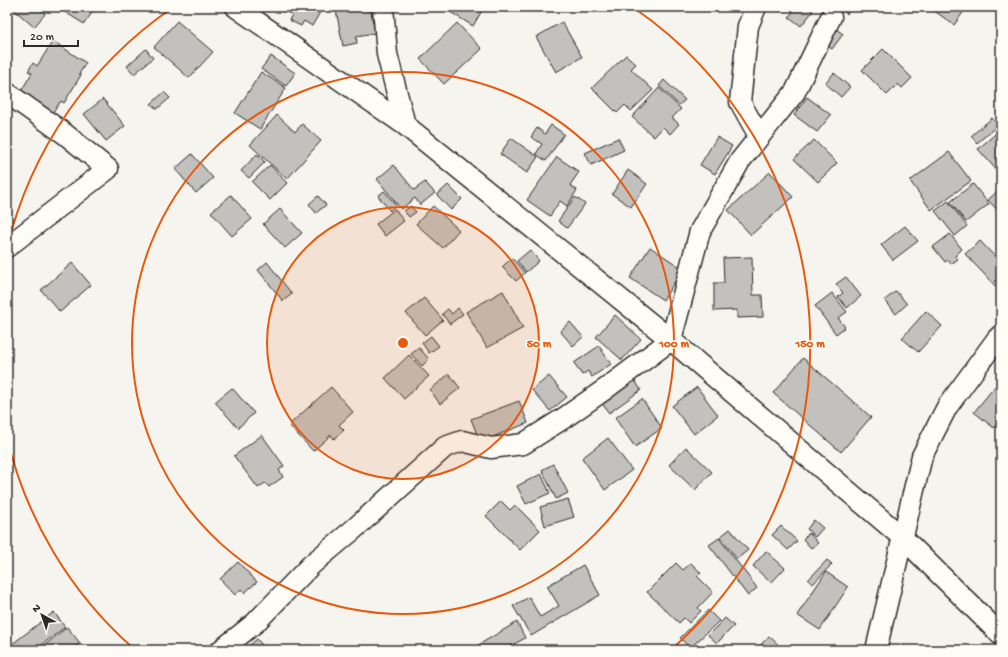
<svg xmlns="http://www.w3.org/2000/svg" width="1008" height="657" viewBox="0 0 1008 657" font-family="'Gochi Hand',sans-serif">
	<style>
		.building { fill: #c2c1be; stroke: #2b2b2b }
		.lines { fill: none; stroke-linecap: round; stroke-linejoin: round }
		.minor-casing { stroke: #2b2b2b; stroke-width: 23 }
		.minor { stroke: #fdfcf7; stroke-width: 20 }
		.ring { fill: none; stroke: #e8590c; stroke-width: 2 }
		.centre { fill: #e8590c; stroke: #fdfcf7; stroke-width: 2 }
		.ring-label { font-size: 12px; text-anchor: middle; font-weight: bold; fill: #e8590c; stroke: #fdfcf7; stroke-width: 3; stroke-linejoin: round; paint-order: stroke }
	</style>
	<rect width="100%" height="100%" fill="#f5f4ef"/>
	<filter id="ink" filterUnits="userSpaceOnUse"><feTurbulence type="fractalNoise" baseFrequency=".025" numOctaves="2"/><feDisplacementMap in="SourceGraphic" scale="8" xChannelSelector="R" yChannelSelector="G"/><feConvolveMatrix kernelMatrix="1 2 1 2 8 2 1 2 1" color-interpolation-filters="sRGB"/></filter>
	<g filter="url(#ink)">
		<path class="building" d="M11,7H38L45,14L34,27Z
			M57,7H96L84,24Z
			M277,7H323L312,26L304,21L301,26L289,20L292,15Z
			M350,7H370L375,33L356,36L357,43L343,46L336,10Z
			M442,7H484L473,26Z
			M796,7H807L813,11L801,26L789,17Z
			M837,7H852L847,14Z
			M929,7H967L954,25Z
			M177,21L213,52L189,78L154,47Z
			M562,22L582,57L556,72L536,37Z
			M457,23L482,49L444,84L420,59Z
			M836,29L843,34L832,49L825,44Z
			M53,41L86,63L79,74L81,75L64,103L61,101L53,112L21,91L32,73L28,71L33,63L37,66Z
			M146,49L153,58L134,74L127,66Z
			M883,49L912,78L902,88L898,84L887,95L862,70Z
			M626,55L636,64L631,69L653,90L631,111L625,105L617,113L592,88Z
			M271,56L295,73L286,86L261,69Z
			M261,72L286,88L260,129L235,113Z
			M834,73L850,87L841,97L825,83Z
			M664,80L685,100L679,105L659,86Z
			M659,88L681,109L672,118L679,124L670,134L663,127L654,137L632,117Z
			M164,92L170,98L157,109L151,104Z
			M807,97L831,115L817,132L794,115Z
			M103,99L125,126L106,141L84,114Z
			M277,115L295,132L302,124L321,141L287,179L250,145Z
			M992,118L998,125L977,143L971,136Z
			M551,125L564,134L546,161L536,154L542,144L531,137L537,128L545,134Z
			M1001,129V173L1000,174L978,149Z
			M717,137L732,146L715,174L700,165Z
			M511,138L538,157L527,173L500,154Z
			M618,138L624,150L591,165L585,153Z
			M814,140L837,163L818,182L794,159Z
			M949,152L971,181L931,210L910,181Z
			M192,154L213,178L196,193L175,169Z
			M257,154L265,162L249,178L241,171Z
			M557,157L579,172L570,185L577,190L567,206L560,201L550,216L527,200Z
			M270,165L287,183L270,200L252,182Z
			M394,165L414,190L425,182L435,193L420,205L415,198L401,209L377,179Z
			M628,170L647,184L631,207L612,194Z
			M770,172L793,197L751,235L728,210Z
			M973,184L989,204L966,222L950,202Z
			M448,185L462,199L451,210L437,195Z
			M1001,188V214L988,200Z
			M384,191L396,205L390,211L378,196Z
			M231,195L252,219L232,236L211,212Z
			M318,196L326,205L316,213L309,204Z
			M575,197L585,204L567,228L558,221Z
			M948,201L967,226L955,236L935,211Z
			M411,206L416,212L409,217L404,211Z
			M433,206L459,230L443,248L416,224Z
			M280,209L302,233L285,248L263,224Z
			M395,209L404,221L385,236L376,224Z
			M905,226L918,241L893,260L881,245Z
			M950,234L962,249L955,256L958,259L951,264L948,260L945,262L933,247Z
			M980,241L1001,263V292L965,254Z
			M650,247L683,269L663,300L630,278Z
			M530,250L539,261L526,272L517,261Z
			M752,257L753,295H762L763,317L737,318V310L714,311V283H724L723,258Z
			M512,258L525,273L516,281L502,267Z
			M267,262L292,294L283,301L258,270Z
			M72,263L91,285L60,312L41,290Z
			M846,277L861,296L847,308L838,297L843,293L836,284Z
			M503,291L523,328L487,348L466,312Z
			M896,291L907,304L896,314L885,300Z
			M832,293L847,312L838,318L845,327L836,334L815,306Z
			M424,298L443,320L425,335L406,313Z
			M458,308L463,314L450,324L442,314L448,309L452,314Z
			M926,311L942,326L918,352L902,338Z
			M615,315L641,339L622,360L596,337Z
			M570,322L583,337L573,346L560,331Z
			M431,336L439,346L429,353L422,343Z
			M599,346L611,364L592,377L588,371L582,375L574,363Z
			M419,348L429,359L422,366L411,354Z
			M409,355L429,376L404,399L385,378Z
			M803,358L871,417L841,452L773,393Z
			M449,374L460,388L440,404L430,390Z
			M549,376L567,397L550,411L532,390Z
			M633,378L641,390L609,413L601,402Z
			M1001,379V420L994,428L974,412Z
			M331,387L353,412L339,425L344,430L334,439L331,435L313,451L289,425Z
			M697,387L718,415L694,434L672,406Z
			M232,388L254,413L238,428L215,402Z
			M642,399L662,428L635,447L615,418Z
			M519,401L528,423L480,442L471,419Z
			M262,435L284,466L279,470L283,477L269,487L265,483L258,488L234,456Z
			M608,438L632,470L605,490L582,458Z
			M686,447L712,472L695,490L669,465Z
			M553,464L568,493L556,499L542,470Z
			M541,474L550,493L526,504L517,486Z
			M568,499L574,517L545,526L540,507Z
			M501,501L510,510L515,505L540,530L520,550L486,516Z
			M814,520L823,528L815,537L807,529Z
			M781,526L797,541L788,550L772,535Z
			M730,529L748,550L737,559L720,537Z
			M809,533L818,543L811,548L803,539Z
			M719,538L757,588L748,596L709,545Z
			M766,551L785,568L771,583L753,566Z
			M827,560L832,564L813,584L808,580Z
			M238,562L257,582L244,593L241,589L235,595L220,579Z
			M676,563L683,570L691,563L701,573L697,576L713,592L698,608L701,611L689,623L684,618L679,623L647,592Z
			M583,565L600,595L531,636L513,606L529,597L540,617L559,606L547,586Z
			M826,572L848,587L820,630L797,615Z
			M708,610L719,621L690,648L680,638Z
			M54,612L65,627L35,650H7V648Z
			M725,618L734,626L717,643L708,635Z
			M517,622L525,638L504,650H470Z
			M67,627L80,643L71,650H39Z
			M769,636L784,650H756Z
			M257,639L266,650H244Z"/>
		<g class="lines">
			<defs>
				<path id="minor" d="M236,7L405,125L671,340L903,538L1001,635
					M383,7L387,54L405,125
					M756,7L748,26L740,102L759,136
					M7,93L65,134L108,169L7,247
					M221,650L255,623L311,565L354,529L445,447L462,441L491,448L523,444L564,418L604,390L671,340L700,231L740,161L795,92L831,17
					M876,650L922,456L947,407L997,339L1001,335"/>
			</defs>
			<use href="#minor" class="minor-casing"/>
			<use href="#minor" class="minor"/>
		</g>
	</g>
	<circle cx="403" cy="343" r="136" fill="#e8590c" fill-opacity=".12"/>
	<g class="ring">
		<circle cx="403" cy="343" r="136"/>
		<circle cx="403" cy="343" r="271"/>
		<path d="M133 648A407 407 0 0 1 7 438M7 248A407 407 0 0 1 172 8M634 8A407 407 0 0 1 673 648"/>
	</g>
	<circle cx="403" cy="343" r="6" class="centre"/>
	<g class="ring-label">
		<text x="539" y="347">50 m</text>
		<text x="674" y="347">100 m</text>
		<text x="810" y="347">150 m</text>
	</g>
	<rect width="1008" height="657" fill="none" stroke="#fdfcf7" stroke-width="24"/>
	<rect x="12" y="12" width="984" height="633" fill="none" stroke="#2b2b2b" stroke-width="1.5" filter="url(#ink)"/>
	<g transform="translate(42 615) rotate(320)" stroke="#fdfcf7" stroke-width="3" paint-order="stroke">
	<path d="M0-3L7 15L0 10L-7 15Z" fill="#2b2b2b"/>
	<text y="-6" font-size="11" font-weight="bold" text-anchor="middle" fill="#2b2b2b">N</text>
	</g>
	<path d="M24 40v6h54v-6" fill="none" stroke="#2b2b2b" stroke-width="2"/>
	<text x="30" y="40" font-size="12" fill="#2b2b2b" stroke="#fdfcf7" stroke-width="3" paint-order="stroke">20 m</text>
</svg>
